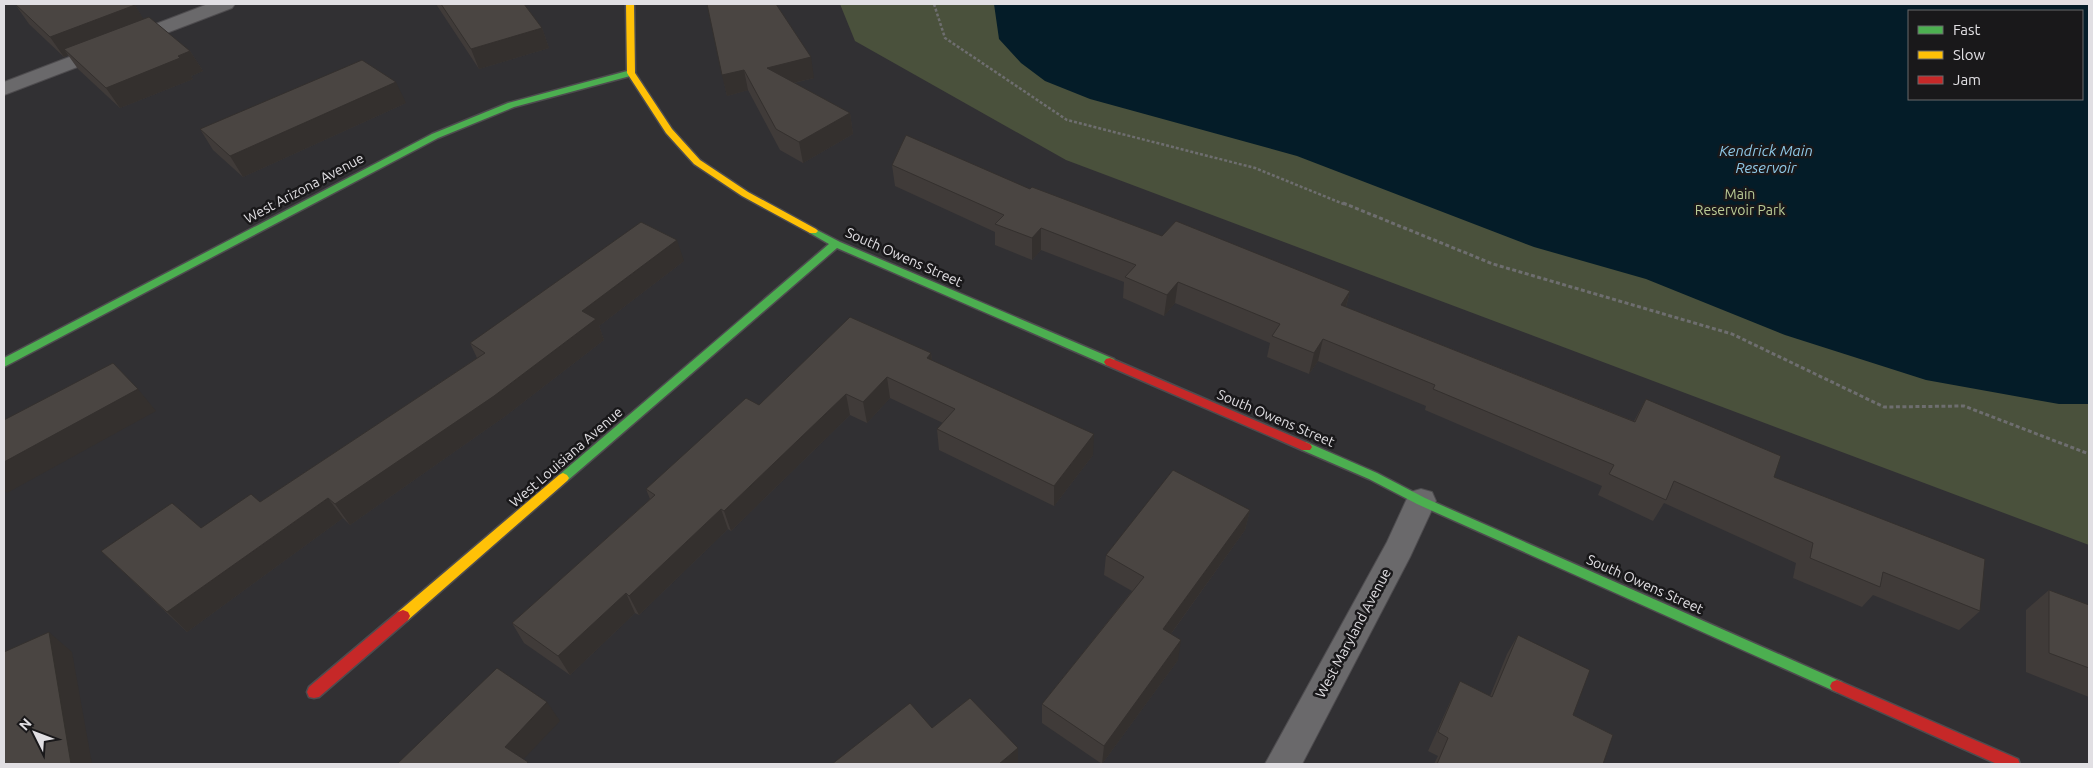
<svg xmlns="http://www.w3.org/2000/svg" width="2093" height="768" viewBox="0 0 2093 768" font-family="Ubuntu,sans-serif">
	<style>
		.green { fill: #4a513c; fill-rule: evenodd }
		.water { fill: #041c28; fill-rule: evenodd }
		.lines { fill: none; stroke-linecap: round; stroke-linejoin: round }
		.street-casing { stroke: #4e4c4f; stroke-width: 2 }
		.fast-casing { stroke: #4e4c4f; stroke-width: 3 }
		.slow-casing { stroke: #4e4c4f; stroke-width: 3 }
		.jam-casing { stroke: #4e4c4f; stroke-width: 3 }
		.path-far1 { stroke: #6e6e6f; stroke-width: 2.5; stroke-dasharray: 3 2; stroke-linecap: butt }
		.path { stroke: #6e6e6f; stroke-width: 3; stroke-dasharray: 4 2.5; stroke-linecap: butt }
		.street { fill: #6a696b; fill-rule: evenodd }
		.fast { fill: #4caf50; fill-rule: evenodd }
		.slow { fill: #ffc107; fill-rule: evenodd }
		.jam { fill: #c62828; fill-rule: evenodd }
		.wall { fill: #403b39 }
		.shaded-wall { fill: #34302e }
		.building { fill: #4a4542; stroke: #34302e }
		.labels { text-anchor: middle; dominant-baseline: central; stroke-width: 5; stroke-linejoin: round; paint-order: stroke }
		.street-label { font-size: 14px; fill: #e1dfe3; stroke: #19181a }
		.park-label { font-size: 14px; fill: #bbcc97; stroke: #19181a }
		.water-label { font-size: 15px; font-style: italic; fill: #8fc8e6; stroke: #19181a }
	</style>
	<rect width="100%" height="100%" fill="#313033"/>
	<path class="green" d="M840,4H2089V545L1066,160L855,41ZM1909,11H2082V99H1909Z"/>
	<path class="water" d="M994,4H2089V404H2059L1926,380L1785,335L1646,279L1534,247L1297,156L1090,99L1045,81L1021,63L999,39ZM1909,11H2082V99H1909Z"/>
	<g class="lines">
		<defs>
			<path id="street" d="M208,4H235L232,8L4,95V82Z
				M1421,489L1432,492L1436,501L1410,557L1302,764H1265L1387,542L1410,492Z"/>
			<path id="fast" d="M631,70L634,71V75L514,107L438,138L4,367V358L432,134L508,103Z
				M813,228L840,242L1114,359L1116,362L1110,366L1106,365L837,248L567,481H559L557,478L559,475L829,244L810,233L808,231L810,229Z
				M1306,442L1377,473L1425,498L1842,682L1844,686L1842,690L1837,692L1832,690L1417,504L1369,479L1302,450L1300,447L1302,444Z"/>
			<path id="slow" d="M626,4H634L635,73L672,129L700,160L748,192L816,229L818,231L816,233H810L742,196L694,164L666,133L627,73Z
				M563,473L567,475L569,478L567,481L408,620L403,622L398,620L396,616L398,612L559,475Z"/>
			<path id="jam" d="M1110,358L1310,444L1312,447L1310,450H1302L1106,365L1104,362L1106,359Z
				M403,610L408,612L410,616L408,620L319,697L314,698L309,697L307,692L309,687L398,612Z
				M1837,680L2018,759L2020,764H1997L1832,690L1830,686L1832,682Z"/>
		</defs>
		<use href="#street" class="street-casing"/>
		<use href="#fast" class="fast-casing"/>
		<use href="#slow" class="slow-casing"/>
		<use href="#jam" class="jam-casing"/>
		<path class="path-far1" d="M934,4L945,38L1067,120L1255,168L1346,205"/>
		<path class="path" d="M1343,203L1493,264L1732,334L1884,407L1964,406L2089,454"/>
		<use href="#street" class="street"/>
		<use href="#fast" class="fast"/>
		<use href="#slow" class="slow"/>
		<use href="#jam" class="jam"/>
	</g>
	<path class="wall" d="M15,4L135,5L143,19L190,51L203,71L191,76L193,79L120,108L78,69L68,55L64,57L29,24Z
		M436,4H524L542,28L549,48L479,69Z
		M707,4L814,78L794,83L850,113L853,134L803,163L780,150L748,90L727,96Z
		M406,103L243,177L213,150L200,129Z
		M892,165L1030,189L1162,236L1350,291L1346,307L1634,421L1646,399L1774,477L1980,611L1959,630L1873,595L1862,607L1793,578L1796,563L1664,503L1653,521L1598,495L1602,486L1425,410L1426,406L1318,361L1309,374L1267,357L1270,343L1175,303L1164,316L1123,298L1124,282L1041,250L1032,260L995,245V232L895,186Z
		M684,261L599,326L604,340L504,417L350,525L343,518L187,632L101,551L201,528L260,502L477,358L470,343Z
		M931,353L932,360L1093,455L1054,506L939,450L937,429L943,423L890,398L867,423L850,415L731,531L728,529L639,615L635,613L570,675L524,643L512,623L650,499L646,489L759,405Z
		M1250,510L1245,530L1171,634L1178,660L1102,764L1042,723V704L1132,591L1104,575L1106,555Z
		M2049,590L2089,605V697L2026,672V610Z
		M1518,635L1573,715L1603,764H1434L1438,756L1428,751L1451,700L1460,681L1490,696L1507,654Z"/>
	<path class="shaded-wall" d="M135,5L147,25L64,49L68,55L64,57L50,37Z
		M542,28L549,48L479,69L471,49Z
		M190,51L203,71L191,76L193,79L120,108L106,88Z
		M811,57L814,78L771,88L767,68Z
		M744,70L748,90L727,96L722,75Z
		M396,82L406,103L243,177L230,156Z
		M850,113L853,134L803,163L799,142Z
		M1041,228V250L1032,260V238Z
		M677,240L684,261L599,326L604,340L504,417L350,525L335,504L582,311Z
		M1178,282L1175,303L1164,316L1167,295Z
		M1350,291L1344,313L1341,305Z
		M1323,339L1318,361L1309,374L1314,353Z
		M931,353L934,374L927,358Z
		M887,377L890,398L867,423L863,402Z
		M138,389L156,411L7,493L4,490V462Z
		M846,394L850,415L731,531L724,511Z
		M1094,434L1093,455L1054,506V486Z
		M328,498L343,518L187,632L167,612Z
		M721,509L728,529L639,615L629,596Z
		M1250,510L1245,530L1160,649L1163,629Z
		M626,593L635,613L570,675L558,656Z
		M49,632L72,652L92,764H71Z
		M1181,640L1178,660L1102,764L1104,746Z
		M547,702L560,721L519,764L505,747Z
		M1018,748V764H999Z"/>
	<path class="building" d="M15,4H133L135,5L50,37Z
		M441,4H524L542,28L471,49Z
		M707,4H776L811,57L767,68L850,113L799,142L776,129L744,70L722,75Z
		M149,17L190,51L178,56L180,58L106,88L64,49Z
		M362,60L396,82L230,156L200,129Z
		M906,135L1030,189L1032,187L1162,236L1176,221L1350,291L1341,305L1635,422L1646,399L1781,456L1774,477L1985,559L1980,611L1883,572L1880,587L1810,558L1813,543L1674,481L1666,500L1609,474L1614,465L1433,389L1435,385L1323,339L1314,353L1272,336L1280,324L1178,282L1167,295L1125,277L1136,265L1041,228L1032,238L995,224L1004,215L892,165Z
		M641,222L677,240L582,311L596,319L494,396L335,504L328,498L167,612L101,551L172,503L201,528L251,494L260,502L485,353L470,343Z
		M850,317L931,353L927,358L1094,434L1054,486L937,429L955,409L887,377L863,402L846,394L724,511L721,509L629,596L626,593L558,656L512,623L655,495L646,489L746,398L759,405Z
		M113,363L138,389L4,462V420Z
		M1173,470L1250,510L1163,629L1181,640L1104,746L1042,704L1144,577L1106,555Z
		M2049,590L2089,605V668L2049,653Z
		M49,632L71,764H4V652Z
		M1518,635L1590,670L1573,715L1613,735L1603,764H1437L1448,738L1438,732L1460,681L1492,697Z
		M497,668L547,702L505,747L528,762L526,764H397Z
		M970,698L1018,748L999,764H832L910,703L932,728Z"/>
	<g class="labels">
		<g class="street-label">
			<text transform="translate(304 188) rotate(-28)">West Arizona Avenue</text>
			<text transform="translate(904 257) rotate(24)">South Owens Street</text>
			<text transform="translate(1276 418) rotate(23)">South Owens Street</text>
			<text transform="translate(566 457) rotate(-41)">West Louisiana Avenue</text>
			<text transform="translate(1645 584) rotate(24)">South Owens Street</text>
			<text transform="translate(1353 633) rotate(-62)">West Maryland Avenue</text>
		</g>
		<g class="park-label">
			<text x="1740" y="194">Main<tspan x="1740" dy="16">Reservoir Park</tspan></text>
		</g>
		<g class="water-label">
			<text x="1766" y="150">Kendrick Main<tspan x="1766" dy="17">Reservoir</tspan></text>
		</g>
	</g>
	<rect width="2093" height="768" fill="none" stroke="#e1dfe3" stroke-width="10"/>
	<rect x="1908" y="10" width="175" height="90" fill="#19181a" stroke="#69686a"/>
	<rect x="1918" y="26" width="25" height="8" fill="#4caf50" stroke="#69686a"/>
	<text x="1953" y="35" font-size="15" fill="#e1dfe3">Fast</text>
	<rect x="1918" y="51" width="25" height="8" fill="#ffc107" stroke="#69686a"/>
	<text x="1953" y="60" font-size="15" fill="#e1dfe3">Slow</text>
	<rect x="1918" y="76" width="25" height="8" fill="#c62828" stroke="#69686a"/>
	<text x="1953" y="85" font-size="15" fill="#e1dfe3">Jam</text>
	<g transform="translate(35 733) rotate(312)" stroke="#19181a" stroke-width="4" paint-order="stroke">
	<path d="M0-4L9 19L0 12L-9 19Z" fill="#e1dfe3"/>
	<text y="-8" font-size="14" font-weight="bold" text-anchor="middle" fill="#e1dfe3">N</text>
	</g>
</svg>
